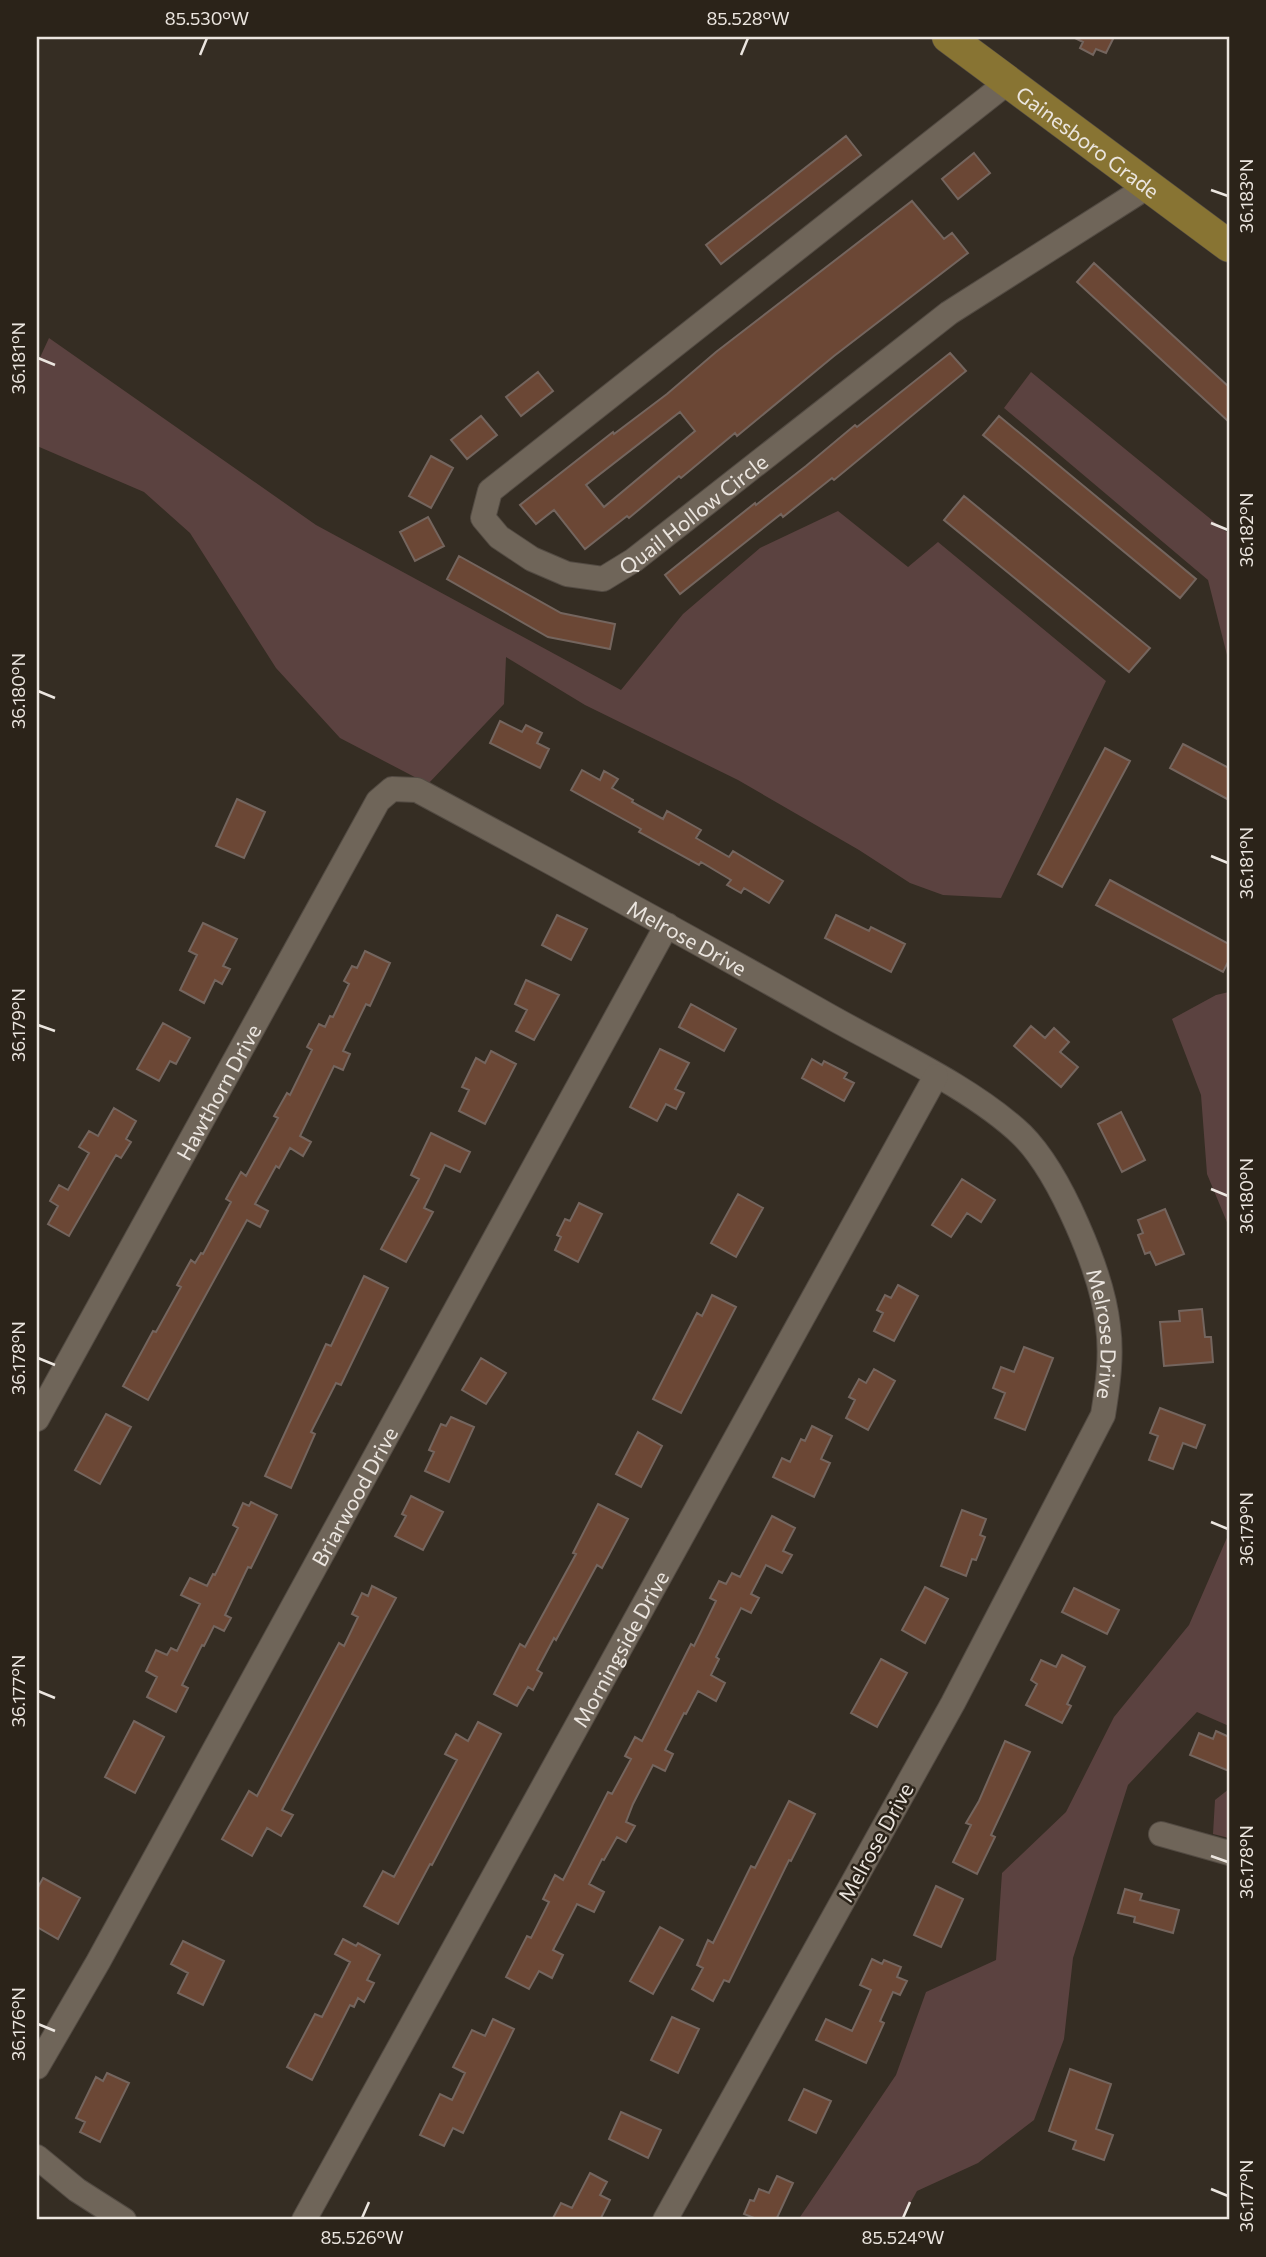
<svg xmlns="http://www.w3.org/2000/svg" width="1266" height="2257" viewBox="0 0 1266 2257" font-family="Commissioner,sans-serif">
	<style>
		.green { fill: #5b4240 }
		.building { fill: #6b4735; stroke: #74655e; stroke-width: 2; fill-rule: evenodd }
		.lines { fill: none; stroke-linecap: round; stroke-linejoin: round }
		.minor-casing { stroke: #534b43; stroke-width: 26 }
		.major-casing { stroke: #534b43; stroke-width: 33 }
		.minor { stroke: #6f6559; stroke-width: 24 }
		.major { stroke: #887433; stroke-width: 32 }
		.ticks { fill: none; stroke: #ebe5df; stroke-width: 2.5 }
		.labels { text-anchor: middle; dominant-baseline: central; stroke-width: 5; stroke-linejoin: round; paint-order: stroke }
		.street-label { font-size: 21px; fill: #ebe5df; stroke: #2b2319 }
		.neatline { fill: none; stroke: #ebe5df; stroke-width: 2.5 }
		.ticks-label { font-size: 18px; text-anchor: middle; fill: #ebe5df }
	</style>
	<rect width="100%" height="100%" fill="#352d23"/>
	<path class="green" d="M49,338L316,525L621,690L683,614L760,548L838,511L908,567L938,542L1106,681L1001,898L943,895L910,883L859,850L738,780L585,705L506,657L504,704L428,784L340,738L276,668L190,533L144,492L37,446V364Z
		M1031,372L1229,534V663L1208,580L1004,408Z
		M1229,992V1227L1207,1174L1201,1095L1172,1019L1216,995Z
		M1229,1533V1726L1197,1712L1128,1785L1073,1958L1064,2039L1034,2120L978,2163L917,2191L901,2220H798L896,2075L926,1992L996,1960L1002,1873L1066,1812L1114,1717L1189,1625Z
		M1229,1789V1838L1213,1834L1215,1800Z"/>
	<path class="building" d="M1073,37H1114L1106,53L1096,49L1093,55L1080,48L1083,42Z
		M846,136L861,155L721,264L706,245Z
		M974,153L990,173L958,199L942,179Z
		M912,201L944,239L952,233L968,253L834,356L737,436L735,433L681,478L679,476L629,518L627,516L585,549L554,510L536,524L520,505L613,432L614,434L667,394L716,352ZM680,412L695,431L604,507L586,485Z
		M1094,263L1229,387V422L1077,282Z
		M950,353L966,371L834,480L832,478L783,517L781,514L680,594L665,575L755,503L756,505L806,466L855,425L857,427Z
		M538,372L553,391L521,416L506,397Z
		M481,416L497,435L467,459L451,440Z
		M999,416L1196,579L1180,598L983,435Z
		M431,456L453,468L431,508L409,496Z
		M964,496L1150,648L1129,672L944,520Z
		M428,517L444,546L415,561L400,532Z
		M459,556L561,613L615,624L610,649L548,637L447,579Z
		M500,721L522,732L526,725L542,733L537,743L549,749L540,768L490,743Z
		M1183,744L1229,768V800L1170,768Z
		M1105,748L1130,761L1062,887L1038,874Z
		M582,770L600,780L604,771L618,779L612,788L633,800L632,802L663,819L667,811L701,830L696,838L729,857L733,851L783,881L769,903L744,888L741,893L727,885L731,880L701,862L699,865L639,832L641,829L571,790Z
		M237,799L265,812L244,858L216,846Z
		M1110,880L1229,944V960L1223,972L1096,905Z
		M557,915L587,929L571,960L542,945Z
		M836,915L869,931L871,927L905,944L891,972L825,938Z
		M203,923L237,939L223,966L230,969L222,984L215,980L204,1003L180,990L197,955L189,951Z
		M365,951L390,963L370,1006L366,1004L343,1051L350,1054L343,1070L334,1066L300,1136L311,1142L303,1156L290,1148L279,1168L276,1166L255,1204L268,1211L260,1227L247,1220L148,1400L123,1386L153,1331L156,1332L181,1287L177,1285L191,1260L195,1263L201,1253L203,1254L231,1202L226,1199L241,1172L246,1176L278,1118L274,1116L287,1093L290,1095L312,1050L307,1047L319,1024L325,1027L330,1016L333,1017L349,984L344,981L352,966L357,968Z
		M526,980L559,995L534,1040L516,1031L527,1010L515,1004Z
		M691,1004L736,1029L724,1051L679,1027Z
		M163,1023L190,1038L176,1064L170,1061L159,1081L137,1069Z
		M1031,1026L1045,1038L1054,1028L1069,1042L1060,1052L1078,1067L1061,1087L1014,1046Z
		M660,1049L689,1063L675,1089L684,1093L676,1109L666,1104L657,1121L630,1107Z
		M491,1051L516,1064L485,1124L459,1111L469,1090L462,1087L476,1058L485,1063Z
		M812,1059L822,1065L824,1061L847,1073L844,1078L854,1083L844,1101L802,1078Z
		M114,1108L136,1121L126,1139L131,1142L121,1158L116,1155L110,1165L69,1236L48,1224L58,1206L50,1201L59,1185L68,1190L89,1153L79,1147L89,1131L98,1136Z
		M1121,1112L1145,1160L1122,1172L1098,1124Z
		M431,1133L470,1152L460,1172L445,1165L424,1208L433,1212L406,1262L381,1249L419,1179L411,1175Z
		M962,1179L995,1200L981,1222L967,1213L951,1237L932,1225Z
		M738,1194L763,1208L736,1257L711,1243Z
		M579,1203L602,1214L578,1262L555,1250L561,1237L557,1235L565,1219L570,1221Z
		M1165,1209L1184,1254L1156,1265L1150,1252L1145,1254L1138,1235L1143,1233L1138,1220Z
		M364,1276L388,1288L341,1385L336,1383L311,1432L315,1434L291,1488L265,1476L326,1344L331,1346Z
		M898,1285L918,1296L894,1341L874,1331L883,1313L877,1310L885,1295L891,1298Z
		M712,1295L736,1307L681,1413L653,1399L697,1313L702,1316Z
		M1202,1309L1205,1337H1211L1213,1362L1164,1366L1160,1322L1180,1321L1179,1311Z
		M1024,1347L1053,1358L1025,1430L995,1418L1005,1393L993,1388L1001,1367L1014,1372Z
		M481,1358L506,1373L486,1404L462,1390Z
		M874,1369L895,1381L868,1430L846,1418L855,1400L849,1397L859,1379L866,1383Z
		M1160,1408L1205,1425L1196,1448L1183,1443L1173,1469L1149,1460L1158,1436L1150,1433Z
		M106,1414L131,1427L100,1484L75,1470Z
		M451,1417L474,1427L449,1482L425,1471L434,1452L429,1450L441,1424L446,1426Z
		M812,1426L832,1436L821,1459L830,1463L814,1497L773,1477L782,1458L790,1462L801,1439L805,1441Z
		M638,1432L662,1446L641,1487L616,1474Z
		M411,1496L443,1512L423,1550L395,1536L406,1516L402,1514Z
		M251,1502L277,1515L251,1568L248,1567L225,1615L231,1618L224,1631L214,1626L204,1646L202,1645L182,1685L188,1688L176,1712L147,1697L157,1677L146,1671L156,1650L167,1655L171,1648L177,1651L200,1604L181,1595L190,1578L207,1586L213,1574L215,1575L238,1528L233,1525L243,1503L249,1506Z
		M598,1504L628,1519L602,1568L597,1565L556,1640L554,1638L537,1670L542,1673L533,1690L528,1687L517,1706L494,1694L520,1644L525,1647L576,1554L573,1553Z
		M962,1510L986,1519L980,1535L985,1537L976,1560L972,1559L966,1576L941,1566Z
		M772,1516L795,1528L783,1551L792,1555L782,1573L766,1565L751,1594L759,1598L751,1613L741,1608L716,1657L719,1659L711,1675L725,1683L716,1701L698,1691L686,1714L684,1713L665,1750L673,1754L665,1771L653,1765L633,1804L626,1822L635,1826L626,1842L617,1837L604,1860L602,1859L589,1884L604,1892L594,1912L577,1904L553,1950L563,1955L552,1978L539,1971L529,1989L506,1977L527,1936L531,1938L549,1902L543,1899L555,1875L563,1880L608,1792L612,1794L631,1759L625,1756L635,1737L642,1741L691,1644L694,1646L716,1601L710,1598L719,1581L726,1584L732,1573L740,1577Z
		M372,1586L396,1598L282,1810L293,1815L281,1836L267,1828L252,1856L222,1839L249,1791L257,1796L339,1643L344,1646L358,1617L352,1614L362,1593L368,1596Z
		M925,1587L948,1599L925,1643L902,1630Z
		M1074,1588L1119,1610L1107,1634L1062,1612Z
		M1062,1655L1085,1667L1067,1704L1071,1706L1062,1723L1026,1705L1037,1684L1031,1680L1041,1660L1056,1667Z
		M881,1659L907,1673L877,1727L851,1713Z
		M134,1721L164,1737L135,1793L105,1777Z
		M478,1722L501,1734L432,1865L430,1864L398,1924L364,1906L383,1871L394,1877L457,1760L445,1754L456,1734L468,1741Z
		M1216,1731L1229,1737V1771L1190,1755L1199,1733L1213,1739Z
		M1005,1741L1030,1752L991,1835L995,1837L977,1874L953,1862L971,1825L966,1823L979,1801Z
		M789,1801L815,1814L791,1861L789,1860L729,1982L724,1980L713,2001L692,1989L703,1968L697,1965L708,1940L713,1943L751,1866L755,1868Z
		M43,1878L80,1898L58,1939L37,1927V1889Z
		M936,1886L963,1899L941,1947L914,1935Z
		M1125,1889L1142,1894L1140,1900L1179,1910L1173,1933L1134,1922L1135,1917L1118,1913Z
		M660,1927L683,1940L653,1994L630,1981Z
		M343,1939L356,1946L358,1943L380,1955L367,1980L374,1983L364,2002L358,1998L354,2007L350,2005L312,2080L287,2067L315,2014L322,2017L350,1962L335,1954Z
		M183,1941L224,1961L203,2005L178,1993L188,1973L171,1964Z
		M872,1959L882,1964L884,1960L901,1967L897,1977L907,1981L900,1995L893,1992L880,2021L884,2023L866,2063L816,2040L826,2019L852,2031L871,1990L860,1985Z
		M672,2017L699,2029L678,2073L651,2060Z
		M493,2019L514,2029L463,2133L453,2128L444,2146L420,2135L440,2094L452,2100L465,2073L453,2067L472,2030L485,2036Z
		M1070,2069L1111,2084L1096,2129L1113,2135L1104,2160L1073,2149L1076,2141L1049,2131Z
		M107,2073L129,2083L100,2142L80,2132L85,2122L76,2118L96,2077L103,2081Z
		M804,2089L831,2101L816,2133L789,2120Z
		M621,2112L661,2130L648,2158L609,2139Z
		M590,2173L607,2182L600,2195L610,2200L600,2220H552L561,2203L572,2208Z
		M777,2176L793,2183L776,2220H759L744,2214L750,2200L754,2201L759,2189L769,2193Z"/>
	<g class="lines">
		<defs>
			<g id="minor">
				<path id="s1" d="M1008,82L490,491L483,518L499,537L532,559L567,574L603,579L634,560L949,313L1147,187"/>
				<path id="s2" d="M37,1419L378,801L392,789L417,790C555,864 693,939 829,1016C889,1050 973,1088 1022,1135C1060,1173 1102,1272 1108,1326C1112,1356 1108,1384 1103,1415L953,1703L665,2220"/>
				<path d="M1161,1834L1229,1853"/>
				<path id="s3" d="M37,2067L98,1962L667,925"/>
				<path d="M37,2157L77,2190L124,2220"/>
				<path id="s4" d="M304,2220L936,1076"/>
			</g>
			<g id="major">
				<path id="s5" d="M948,37L1229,246"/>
			</g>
		</defs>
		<use href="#minor" class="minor-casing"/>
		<use href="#major" class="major-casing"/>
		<use href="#minor" class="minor"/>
		<use href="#major" class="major"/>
	</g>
	<path class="ticks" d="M200,55L207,38M741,55L748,38M1211,190L1228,196M38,358L55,365M1211,523L1228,530M38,691L55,698M1211,856L1228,863M38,1025L55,1031M1211,1189L1228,1196M38,1358L55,1365M1211,1522L1228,1529M38,1691L55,1698M1211,1856L1228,1862M38,2024L55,2031M1211,2189L1228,2196M362,2218L369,2202M903,2218L910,2202"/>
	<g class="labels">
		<g class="street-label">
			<text stroke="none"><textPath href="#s5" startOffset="175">Gainesboro Grade</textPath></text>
			<text stroke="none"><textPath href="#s1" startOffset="938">Quail Hollow Circle</textPath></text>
			<text stroke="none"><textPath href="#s2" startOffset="1057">Melrose Drive</textPath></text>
			<text stroke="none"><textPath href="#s2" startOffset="374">Hawthorn Drive</textPath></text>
			<text stroke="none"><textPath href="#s2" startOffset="1666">Melrose Drive</textPath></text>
			<text stroke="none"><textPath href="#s3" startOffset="653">Briarwood Drive</textPath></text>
			<text stroke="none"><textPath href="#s4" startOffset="653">Morningside Drive</textPath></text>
			<text transform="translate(875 1842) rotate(-61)">Melrose Drive</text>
		</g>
	</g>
	<rect width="1266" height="2257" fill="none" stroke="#2b2319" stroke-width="77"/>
	<rect x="38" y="38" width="1190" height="2180" class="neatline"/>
	<g class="ticks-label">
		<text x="207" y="25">85.530°W</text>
		<text x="748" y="25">85.528°W</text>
		<text transform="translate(1247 196) rotate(-90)" y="6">36.183°N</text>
		<text transform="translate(19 358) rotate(-90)" y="6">36.181°N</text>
		<text transform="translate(1247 530) rotate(-90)" y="6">36.182°N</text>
		<text transform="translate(19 691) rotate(-90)" y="6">36.180°N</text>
		<text transform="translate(1247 863) rotate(-90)" y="6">36.181°N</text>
		<text transform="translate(19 1025) rotate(-90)" y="6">36.179°N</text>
		<text transform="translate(1247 1196) rotate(-90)" y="6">36.180°N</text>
		<text transform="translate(19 1358) rotate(-90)" y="6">36.178°N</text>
		<text transform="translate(1247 1529) rotate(-90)" y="6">36.179°N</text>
		<text transform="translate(19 1691) rotate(-90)" y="6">36.177°N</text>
		<text transform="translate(1247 1862) rotate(-90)" y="6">36.178°N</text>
		<text transform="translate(19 2024) rotate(-90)" y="6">36.176°N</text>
		<text transform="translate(1247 2196) rotate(-90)" y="6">36.177°N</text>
		<text x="362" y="2244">85.526°W</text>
		<text x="903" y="2244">85.524°W</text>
	</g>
</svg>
